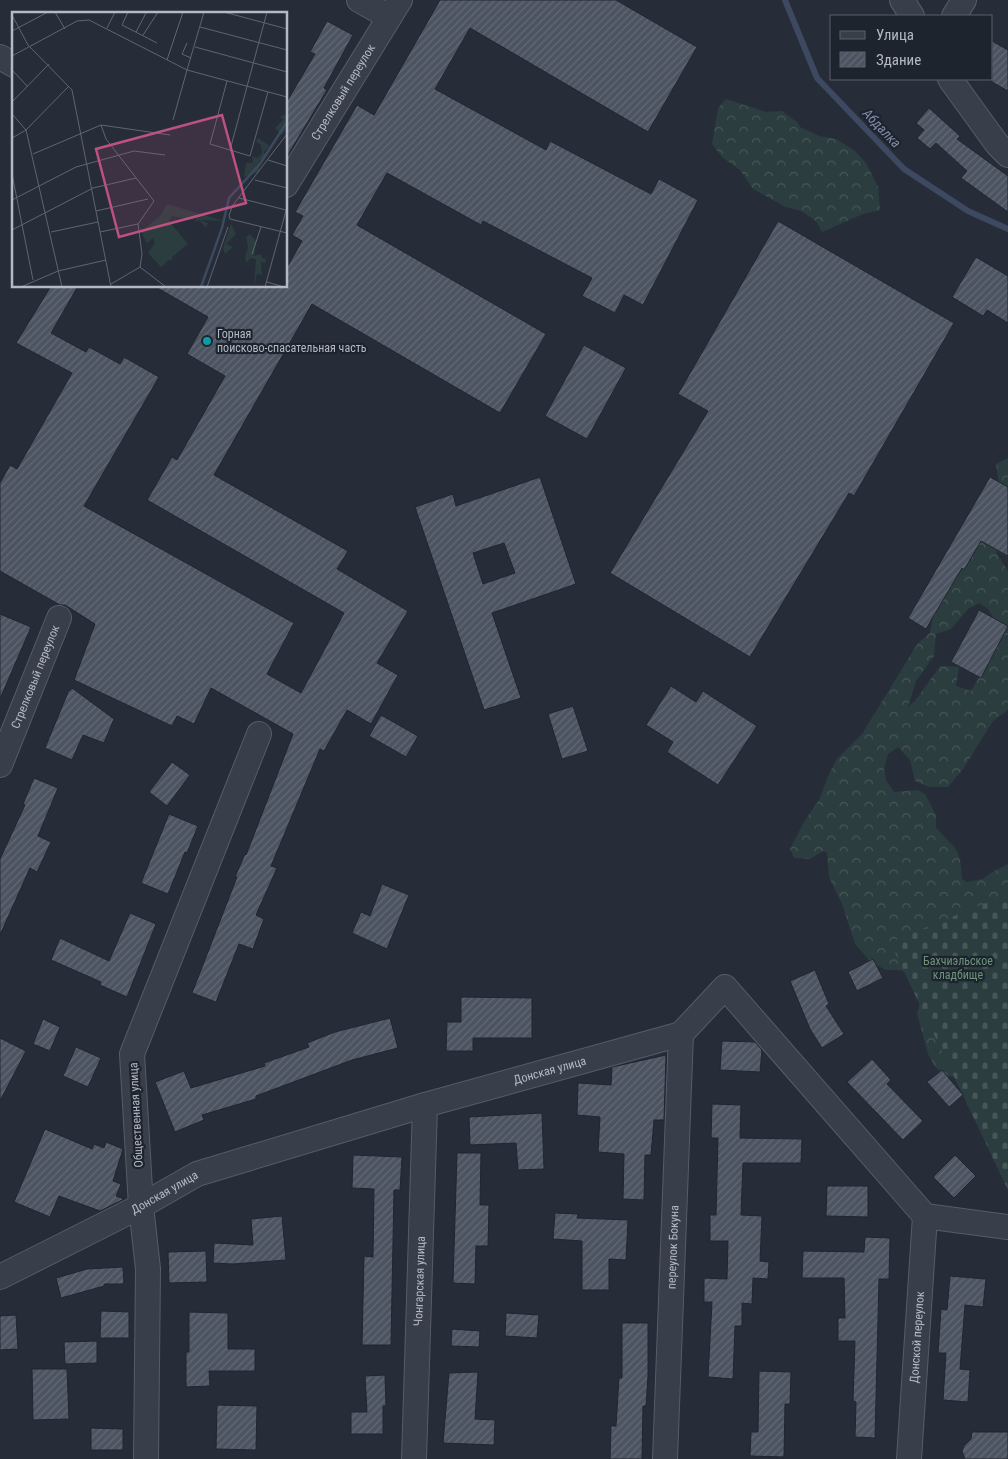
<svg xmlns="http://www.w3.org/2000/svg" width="1008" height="1459" viewBox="0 0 1008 1459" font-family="'Roboto Condensed',sans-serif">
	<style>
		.forest { fill: url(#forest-crowns); fill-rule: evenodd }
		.cemetery { fill: url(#cemetery-stones) }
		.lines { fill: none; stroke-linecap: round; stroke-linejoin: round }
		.stream { stroke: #3d4960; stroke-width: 6 }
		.building { fill: url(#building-hatch); stroke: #202630; fill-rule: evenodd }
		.minor-casing { stroke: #575d67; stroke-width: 26 }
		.minor { stroke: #393f4a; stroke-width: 24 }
		.culture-dot { fill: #0f9aa8; stroke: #1e242e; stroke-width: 2 }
		.labels { text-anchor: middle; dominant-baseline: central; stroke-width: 4.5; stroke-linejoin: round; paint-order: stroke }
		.street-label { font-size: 12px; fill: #b4bac5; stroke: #1e242e }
		.poi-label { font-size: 12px; fill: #b4bac5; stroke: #1e242e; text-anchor: start }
		.park-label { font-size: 12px; fill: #6e9379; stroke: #1e242e }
		.water-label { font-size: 14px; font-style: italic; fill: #808eaa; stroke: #1e242e }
		.inset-river { fill: none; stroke: #3d4960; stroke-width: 2.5 }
		.inset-road { fill: none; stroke: #5f6571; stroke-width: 1 }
		.view { fill: #bd5180; fill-opacity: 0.15; stroke: #bd5180; stroke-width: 2.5 }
		.inset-edge { fill: none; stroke: #b4bac5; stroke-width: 2.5 }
	</style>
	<defs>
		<pattern id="forest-crowns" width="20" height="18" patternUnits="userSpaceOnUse" patternTransform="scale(1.25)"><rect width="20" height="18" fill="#2b3d3e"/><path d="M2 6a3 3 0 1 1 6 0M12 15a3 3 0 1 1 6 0" fill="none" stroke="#475758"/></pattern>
		<pattern id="cemetery-stones" width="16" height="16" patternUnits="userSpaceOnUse" patternTransform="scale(1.25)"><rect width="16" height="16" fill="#2b3d3e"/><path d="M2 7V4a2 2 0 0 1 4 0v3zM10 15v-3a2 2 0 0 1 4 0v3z" fill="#475758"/></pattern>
		<pattern id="building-hatch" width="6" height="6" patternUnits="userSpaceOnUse" patternTransform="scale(1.25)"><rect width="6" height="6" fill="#4c5361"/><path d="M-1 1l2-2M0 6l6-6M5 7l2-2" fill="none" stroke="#636a76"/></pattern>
	</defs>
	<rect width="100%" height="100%" fill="#262d39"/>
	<path class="forest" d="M726,99L766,112L782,111L798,123L800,127L819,136L836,139L854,150L866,163L878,187L880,210L863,214L822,232L816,221L801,211L786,207L753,189L740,170L722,157L712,144L718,108Z
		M1008,458V557L997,551L996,552L1008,571V710L993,721L963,769L948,787H929L915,781L910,760L898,747L888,754L884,769L886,780L894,792L918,790L925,794L936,815V827C941,835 949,840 955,848C961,856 961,869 962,879L967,882L983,879L991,873L1008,864V1152L983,1084L945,1075L935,1067L928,1054L917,1013L926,986L919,975L898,970H886L871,962L855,944L842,904L829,877L827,852L823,851L810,859L794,858L790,849L804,822L819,800L829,774L837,759L862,734L918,643L930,633L935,606L947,575L963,568L999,484L996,464ZM979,603L988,609L995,621L992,654L971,691L956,686L959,667L940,666L915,701L908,707L916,681L934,656L936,634L951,629L968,609Z"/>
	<path class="cemetery" d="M1008,894V1190L890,942Z"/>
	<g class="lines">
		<path class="stream" d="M785,0L817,78L904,169L968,211L1008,229"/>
	</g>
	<path class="building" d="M440,0H616L697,47L648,132L470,28L435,89L546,150L550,141L651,194L659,179L698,200L643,305L624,295L615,313L582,296L592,278L483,221L481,225L387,173L357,225L546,334L500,413L312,304L214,475L348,551L337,569L408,611L377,663L398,675L371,724L347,710L324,751L320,749L271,866L277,868L256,915L264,919L253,949L239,944L216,1002L192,993L237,877H235L245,854L246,855L293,734L211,688L194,724L177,716L172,726L74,680L95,624L65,605H60L0,571V483L10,465L17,469L72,373L16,343L51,286H78L51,333L86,352L89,347L120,364L124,357L159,377L84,506L294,623L267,674L301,693L344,613L147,500L172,457L177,460L225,376L187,354L208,317L154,286H286V269L302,241L292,235L303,216L295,212L357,105L374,115Z
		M327,21L353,35L324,88L327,90L286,158V103L315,54L310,52Z
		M992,41L1008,50V91L992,82Z
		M929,108L960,136L957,139L1008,176V212L961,178L967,171L936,143L930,149L917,138L924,130L916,123Z
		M778,221L954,323L854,496L849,493L750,657L610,573L708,411L678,394Z
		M976,257L1008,276V323L987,310L983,316L952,297Z
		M584,345L626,368L587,439L545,416Z
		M540,477L576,584L492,613L521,698L484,710L415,507L453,494L456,506ZM504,543L515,573L483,584L473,553Z
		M990,477L1008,487V556L981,541L964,570L962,568L926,629L908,618Z
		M979,610L1008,626L981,678L951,662Z
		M0,614L31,627L0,699Z
		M671,686L696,702L703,691L757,726L718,785L667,752L673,742L646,725Z
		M72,688L114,719L104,743L83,735L72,760L45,748L69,690L70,691Z
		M573,706L588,751L562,759L548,714Z
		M381,715L418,736L406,757L369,736Z
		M172,762L190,775L167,806L149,792Z
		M34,778L58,788L38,836L51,842L37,872L30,868L0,935V859L25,805L23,804Z
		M169,814L198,826L187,853L185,852L168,894L141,883Z
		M382,884L409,895L387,949L352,933L361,912L370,916Z
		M130,913L156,924L127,997L100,985L101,982L51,960L60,938L109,961Z
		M873,959L883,978L857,991L848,972Z
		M815,970L829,1004L826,1006L844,1034L822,1048L810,1029L790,981Z
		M461,997L532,998V1038H473V1051H446L447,1022H461Z
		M390,1018L398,1048L352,1060L256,1096V1099L202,1115L204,1120L175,1132L155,1082L184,1071L191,1088L265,1066L264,1063L309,1047L307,1043L335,1032Z
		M43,1019L60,1027L50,1051L33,1044Z
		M0,1038L26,1051L0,1101Z
		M722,1041L755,1042L762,1050L760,1072L720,1070Z
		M76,1047L101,1058L88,1087L63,1076Z
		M666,1055L664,1120H654L651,1155H645L644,1200L623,1199L624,1154L598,1152L600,1117L577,1115L578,1083L611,1085L612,1067Z
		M872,1059L891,1080L887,1084L923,1121L903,1140L847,1082Z
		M942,1070L963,1095L949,1107L927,1082Z
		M712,1104L741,1105L740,1138L802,1139L801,1163H743L741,1215L762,1216L760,1261L769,1262L768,1279L753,1278L752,1304L742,1303V1326H735L733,1379L708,1377L712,1302H704V1278L727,1279L728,1241H710V1215H716L718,1138H711Z
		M542,1113L544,1169L518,1170L516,1143L470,1145L469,1117Z
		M45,1129L92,1149L94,1144L104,1148L106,1142L123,1149L113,1181L121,1184L116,1196L124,1199L100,1211L59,1196L50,1217L14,1202Z
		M457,1153H481L480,1205H489L488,1246H476L475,1284L453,1283Z
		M353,1155L402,1157L400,1190H394L391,1345H362L364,1256L373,1257L374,1189L352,1188Z
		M955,1155L976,1176L954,1198L933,1177Z
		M827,1186H868V1217L826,1216Z
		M555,1213L578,1214L577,1218L628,1220L626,1260L609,1259V1290H582V1241L553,1239Z
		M282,1216L286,1260L233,1264L213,1263L214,1243L253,1245L251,1219Z
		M865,1237L890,1238L889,1279H879L875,1438L855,1437L856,1402L853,1401L855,1341H838V1318H845L844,1278H802L803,1251L864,1252Z
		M206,1251L207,1282L169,1283L168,1252Z
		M123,1267L124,1284H104V1286L61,1298L56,1278L87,1269Z
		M950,1276L986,1279L983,1307L965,1305L960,1369L970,1370L968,1402L943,1400L946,1353H938L941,1309L947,1310Z
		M101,1311L129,1312V1338H100Z
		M189,1312L228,1313V1349H255V1371H209L210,1386L186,1387V1352H189Z
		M506,1313L539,1315L537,1338L505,1336Z
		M16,1315L18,1349L0,1350V1316Z
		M622,1323H648V1376L646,1406H643L642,1459H610L611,1426H616L619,1378H622Z
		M452,1329L480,1331L479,1347L451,1346Z
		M97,1341V1363L65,1364L64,1342Z
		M32,1369H67L69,1419L33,1420Z
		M759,1371L791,1372L790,1404H785L784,1457L750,1456L751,1432H758Z
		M478,1372L475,1419L495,1420L494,1445L443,1443L449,1373Z
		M385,1375L386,1406H383V1434H351V1412H367L365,1376Z
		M217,1405L257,1406L256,1450L216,1449Z
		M91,1428L123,1429V1450H91Z
		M972,1432H1008V1459H965L962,1451L964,1446L971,1439Z"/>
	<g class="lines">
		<defs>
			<g id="minor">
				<path d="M359,0L389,17"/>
				<path d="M902,0L912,16"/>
				<path d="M954,16L964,0"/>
				<path d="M0,57L14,65"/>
				<path d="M950,79L997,144L1008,155"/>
				<path id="s1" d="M286,185L400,0"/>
				<path id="s2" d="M0,765L59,618"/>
				<path id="s3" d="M0,1277L141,1206L197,1174L425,1105L681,1034L725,987L925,1216L1008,1227"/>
				<path d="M146,1459L148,1269L141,1206L132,1054L259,734"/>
				<path id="s4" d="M414,1459L425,1105"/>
				<path id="s5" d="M665,1459L681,1034"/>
				<path id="s6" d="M909,1459L925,1216"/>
			</g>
		</defs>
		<use href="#minor" class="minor-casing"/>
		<use href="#minor" class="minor"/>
	</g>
	<circle class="culture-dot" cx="207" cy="341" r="5"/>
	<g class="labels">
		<g class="street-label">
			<text stroke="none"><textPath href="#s1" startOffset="109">Стрелковый переулок</textPath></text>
			<text stroke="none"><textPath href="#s2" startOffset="95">Стрелковый переулок</textPath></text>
			<text stroke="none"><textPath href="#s3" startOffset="590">Донская улица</textPath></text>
			<text transform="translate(136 1115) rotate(-93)">Общественная улица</text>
			<text stroke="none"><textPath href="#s3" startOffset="185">Донская улица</textPath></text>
			<text stroke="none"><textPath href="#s5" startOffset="212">переулок Бокуна</textPath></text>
			<text stroke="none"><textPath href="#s4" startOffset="178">Чонгарская улица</textPath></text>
			<text stroke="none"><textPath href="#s6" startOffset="122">Донской переулок</textPath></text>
		</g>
		<g class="poi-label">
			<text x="217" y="334">Горная<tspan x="217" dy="14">поисково-спасательная часть</tspan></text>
		</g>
		<g class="park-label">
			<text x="958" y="961">Бахчиэльское<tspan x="958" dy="14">кладбище</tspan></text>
		</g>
		<g class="water-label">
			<text transform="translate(882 128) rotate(46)">Абдалка</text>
		</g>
	</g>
	<g transform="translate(12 12)">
		<rect width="275" height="275" fill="#262d39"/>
		<path d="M270,103H275L272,114L275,117L269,123L263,116L272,107L268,106ZM246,126L258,134L252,140L255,144L247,149V160L232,165L234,151H241L240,144L246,146L250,141L249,133L244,129ZM155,192L212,209L188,208L196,211L194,216L187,208L183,210L185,204L181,208L160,204L157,209L176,232L160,242V248H154L152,253L140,246L145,233L139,211L147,206ZM219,212L224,222L214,232L221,235L213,242L211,236ZM238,222L244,229L242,244L249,242L250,246L254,247L253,251L249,250L250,263L245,262L242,275L244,247L238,246L235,251L233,246L236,235L234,225Z" fill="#2b3d3e"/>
		<path d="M149,203L173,234L149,255L136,241L143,231L141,226L135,231L129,220Z" fill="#2b3d3e"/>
		<path class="inset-river" d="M189,275L210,216L217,186L248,152L275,110"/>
		<path class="inset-road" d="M43,0L53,17M116,0L110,13L145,31M212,0L275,17M0,3L16,33L60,78L99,275M188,15L275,38M95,16L103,0M0,19L36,0M124,20L134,1M131,23L146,0M175,31L170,42L179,46M183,35L275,60M0,44L65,9L77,8L175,58L275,85M155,48L171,0M0,58L15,74M175,58L192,0M215,69L198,132L238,144L256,80M0,90L37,52M0,102L14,118L50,275M161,108L175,58M89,113L94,127L142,189L126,212L130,242L128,255M275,122L221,193L217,203L218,207L275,221M0,126L14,118L57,74M218,138L255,0M21,142L89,113L158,123M256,148L275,154M0,162L21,268M243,168L275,176M227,186L274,198M0,188L64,155L122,139L153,143M84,199L136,187M0,218L81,176L124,166M39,220L86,210M88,220L126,212M240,242L249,215M255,270L272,275M99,272L128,255L154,275M9,275L46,259L94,248M195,275L216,215M253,275L275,195"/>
		<path class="view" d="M210,103L234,191L107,225L84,137Z"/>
		<rect width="275" height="275" class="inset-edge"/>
	</g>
	<rect x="830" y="15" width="162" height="65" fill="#1e242e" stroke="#5a606a"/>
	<rect x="840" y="31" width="25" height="8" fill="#393f4a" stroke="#5a606a"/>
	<text x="876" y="40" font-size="15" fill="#b4bac5">Улица</text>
	<rect x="840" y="52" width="25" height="15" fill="url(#building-hatch)" stroke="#5a606a"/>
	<text x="876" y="65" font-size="15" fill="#b4bac5">Здание</text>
</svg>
